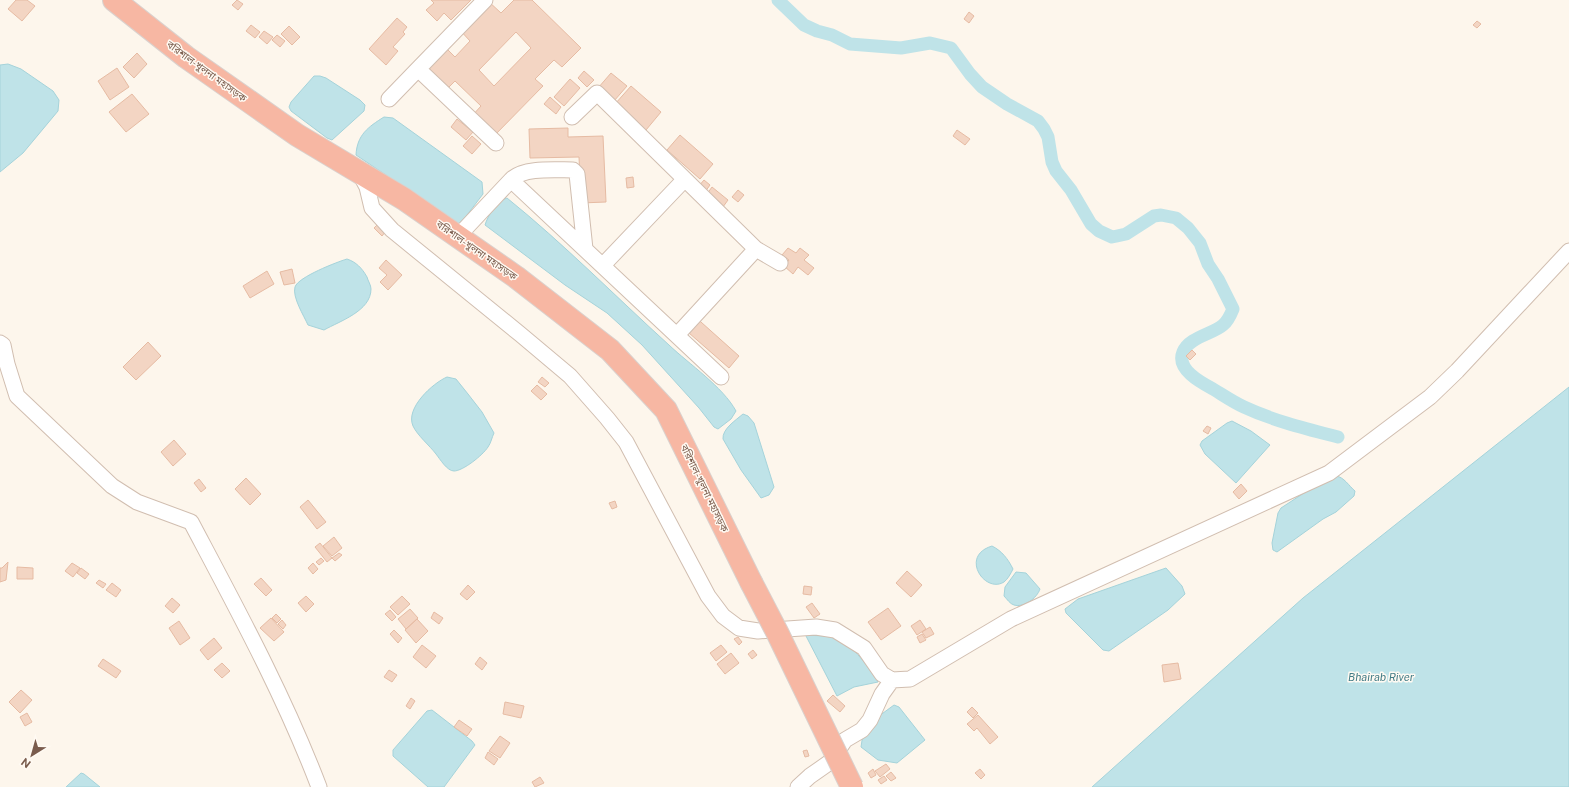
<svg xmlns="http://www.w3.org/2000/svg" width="1569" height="787" viewBox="0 0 1569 787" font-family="'Public Sans','Noto Sans Bengali',sans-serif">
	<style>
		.water { fill: #bfe3e8; stroke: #a5d3da }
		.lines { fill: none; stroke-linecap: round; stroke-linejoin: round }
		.canal { stroke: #bfe3e8; stroke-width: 13 }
		.building { fill: #f3d5c3; stroke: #e6bba3; fill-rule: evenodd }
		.minor-casing { stroke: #d1beb0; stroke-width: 17 }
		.highway-casing { stroke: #dad1cd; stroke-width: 24 }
		.minor { stroke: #fff; stroke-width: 15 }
		.highway { stroke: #f7b7a3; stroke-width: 22 }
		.highway-bridge-casing { stroke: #dad1cd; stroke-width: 24; stroke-linecap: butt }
		.highway-bridge { stroke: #f7b7a3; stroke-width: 22 }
		.labels { text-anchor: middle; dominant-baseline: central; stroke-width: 3; stroke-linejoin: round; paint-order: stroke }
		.street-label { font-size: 10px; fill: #7a5c4d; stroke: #fffaf3 }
		.water-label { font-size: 11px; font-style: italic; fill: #437c86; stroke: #fffaf3 }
	</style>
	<rect width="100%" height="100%" fill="#fdf6ec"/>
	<path class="water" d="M8,64L21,69L53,91L59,100L58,111L23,153L0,172V65Z
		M314,76H320L326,78L360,100L365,105L364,111L332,140L327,138L291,111L289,107L291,102Z
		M384,117L393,118L482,182L483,194L467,215L459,224L356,155C357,135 368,127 384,117Z
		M507,198C564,244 615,296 669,345C689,364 723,387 736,411L731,419L718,429L714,427L699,408L642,345L607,313L565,285L485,225C488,215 497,201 507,198Z
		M347,259C356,262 362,268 367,277C368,281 371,285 371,289C371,311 340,321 324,330L308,325C304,316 292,297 295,287C298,277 337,262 347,259Z
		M447,377L456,379L468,394L482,412L494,433C492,437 491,443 488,447C483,455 463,471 454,471C447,471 440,459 436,454C430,446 417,435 413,426C405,408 433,383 447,377Z
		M1569,387V787H1092L1303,598Z
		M743,414L748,416L754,423L774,487L769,495L761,498L741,470L723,439C722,429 736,420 743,414Z
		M1232,421L1251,431L1270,445L1236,483L1205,454L1200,445L1202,441L1227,423Z
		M1336,476C1344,477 1349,486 1355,491L1354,496L1336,512L1323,519L1277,552L1273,550L1272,543L1278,513L1281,508L1307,491Z
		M992,546C1002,551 1008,559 1013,569C1011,573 1008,579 1004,582C985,594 959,556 992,546Z
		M1166,568L1182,586L1185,594L1168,610L1109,651L1103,650L1066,613L1065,609L1078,599Z
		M1016,572L1026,573L1040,589C1037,598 1024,608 1014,605C1010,604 1007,599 1004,596L1005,587Z
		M807,635C815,636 822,635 830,637C853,643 865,663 878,682L854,687L837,696L806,636Z
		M894,705L899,707L925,740L897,763L878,760L861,747L863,734L879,716Z
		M432,710L472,741L475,745L444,787H428L393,756V750L427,711Z
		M81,773L84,774L100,787H66Z"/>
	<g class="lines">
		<path class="canal" d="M778,0L804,25L817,31L832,35L850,44L901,48L930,43L951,48L970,74L982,87L1007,104L1038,121L1044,129L1048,137L1052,162L1056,171L1071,190L1091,224L1099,231L1112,237L1117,236L1126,234L1154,216L1161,215L1176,218L1188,228L1200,243L1208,264L1218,279L1233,309C1231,314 1228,321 1223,325C1213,334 1189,337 1183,352C1176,369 1200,382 1213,389C1223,395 1233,402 1244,407C1274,421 1307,429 1338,437"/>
	</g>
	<path class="building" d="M16,0H27L35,6L22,21L8,9Z
		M237,0L243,4L238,10L232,5Z
		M431,0H471L451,20L444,13L437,21L426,10L434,3Z
		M487,0L501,13L514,0H532L581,48L562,67L554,60L535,79L543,86L492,138L471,117L481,106L455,81L446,90L422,67L443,45L455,57L470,41L459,29ZM516,32L531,48L494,86L479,70Z
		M969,12L974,16L969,23L964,19Z
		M397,18L407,27L403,32L405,34L393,47L398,51L386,65L369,49Z
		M1477,21L1481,24L1477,28L1473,25Z
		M251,25L260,32L255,38L246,31Z
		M289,26L300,37L292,45L281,34Z
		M264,31L273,37L267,44L259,37Z
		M277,35L285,41L280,47L272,40Z
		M137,53L147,64L134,78L123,67Z
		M117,68L129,87L110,100L98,81Z
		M584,71L594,80L587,87L578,78Z
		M611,73L627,86L614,101L598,88Z
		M570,79L580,88L564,106L554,97Z
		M631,86L661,112L646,130L615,104Z
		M132,94L149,114L126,132L109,112Z
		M550,97L561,107L556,114L544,104Z
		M457,119L473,132L466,140L451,127Z
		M568,128V137L603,136L606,202L581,203L579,157L530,158L529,129Z
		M957,130L970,139L965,145L953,136Z
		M680,135L713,164L700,179L667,150Z
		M472,136L481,144L472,154L463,146Z
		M633,177L634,187L627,188L626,178Z
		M704,180L710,185L705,192L698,187Z
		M712,187L728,200L720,211L704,198Z
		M738,190L744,195L738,202L732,197Z
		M378,224L386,231L382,236L374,228Z
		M788,248L796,253L800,248L809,255L804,260L814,268L808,275L798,267L793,274L784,266L789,260L782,255Z
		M386,260L402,275L388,290L380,282L387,275L379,268Z
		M292,269L295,283L284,285L280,272Z
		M267,271L274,284L250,298L243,286Z
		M692,314L739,356L729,368L681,326Z
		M148,342L161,356L136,380L123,367Z
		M1192,350L1196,354L1190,360L1186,356Z
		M542,377L549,383L545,387L538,382Z
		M537,385L547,394L541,400L531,391Z
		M1207,426L1211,428L1208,434L1203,431Z
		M174,440L186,454L173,466L161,452Z
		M246,478L261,494L250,505L235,489Z
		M199,479L206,488L201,492L194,483Z
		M1241,484L1247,491L1239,499L1233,492Z
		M308,500L326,522L317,529L300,507Z
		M615,501L617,507L612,509L609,503Z
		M334,537L342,548L332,556L323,546Z
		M320,543L332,558L327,562L315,547Z
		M339,553L342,555L335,561L332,558Z
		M321,558L324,561L319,565L316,562Z
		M8,562L6,580L0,582V568H2Z
		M72,563L80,568L73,577L65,571Z
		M313,563L318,569L313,574L308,568Z
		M17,567L33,568V579H17Z
		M81,568L89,574L85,579L77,573Z
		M907,571L922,585L911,597L896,583Z
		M261,578L272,590L266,596L254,584Z
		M99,580L106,584L103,588L96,583Z
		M112,583L121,590L116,597L106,590Z
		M468,585L475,592L467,600L460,594Z
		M804,586L812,587L811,595L803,594Z
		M306,596L314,604L306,612L298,603Z
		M402,596L410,604L398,615L390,607Z
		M172,598L180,605L173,613L165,606Z
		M812,603L820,614L814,618L806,607Z
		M888,608L901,626L881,640L868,622Z
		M410,609L418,618L406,629L398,619Z
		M390,610L396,617L392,621L385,614Z
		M434,612L443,618L439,624L431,618Z
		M276,614L281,619L277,623L272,618Z
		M271,618L284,632L274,641L260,628Z
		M417,619L428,631L416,643L405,630Z
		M282,620L286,625L283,629L278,624Z
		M920,620L926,629L917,635L911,626Z
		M179,621L190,638L180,645L169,628Z
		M930,627L934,634L926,638L922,632Z
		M394,630L402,638L398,643L390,634Z
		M922,634L926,640L920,643L917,637Z
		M738,637L742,642L739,645L734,639Z
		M214,638L222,648L208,660L200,650Z
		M422,645L436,656L426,668L413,657Z
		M721,645L727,652L716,661L710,653Z
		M753,650L757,655L752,659L748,654Z
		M731,653L739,663L725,674L717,664Z
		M480,657L487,663L482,670L475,664Z
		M103,659L121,671L116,678L98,666Z
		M222,663L230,671L222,678L214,670Z
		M1178,663L1181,679L1164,682L1162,665Z
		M389,670L397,675L392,682L384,677Z
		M21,690L32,700L20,713L9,702Z
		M833,695L845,706L840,712L827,701Z
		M411,698L415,701L410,709L406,706Z
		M505,702L524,706L521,718L503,714Z
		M972,707L978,713L973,718L967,712Z
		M27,713L32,722L25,726L20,717Z
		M978,715L998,737L990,744L977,728L974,731L967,724Z
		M459,720L472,729L467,736L454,727Z
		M500,736L510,743L500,758L489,751Z
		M807,750L809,756L805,757L803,751Z
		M488,752L498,759L494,765L485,758Z
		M886,764L890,769L880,777L875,771Z
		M873,769L876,775L871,778L868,773Z
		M980,769L985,775L981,779L975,773Z
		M891,772L896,778L891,781L886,776Z
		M884,776L887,780L881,784L878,780Z
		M540,777L544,783L535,787L532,782Z"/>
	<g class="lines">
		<defs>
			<path id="minor" d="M485,0L418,69L496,143
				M389,99L418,69
				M572,117L597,93L756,249L780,263
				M359,172L367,187L372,208L392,230L520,334L570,376L607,418L626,442L708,596L723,616L739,628L758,631L816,627L835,630L864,648L882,674L892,680L910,679L1011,619L1329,473L1430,397L1457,371L1569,251
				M511,180C523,167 555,170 573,170L577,174L585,249
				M463,231L511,180L721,377
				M606,262L684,180
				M677,335L756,249
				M0,343L3,345L7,364L17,396L112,486L137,502L191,522C237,609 284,695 319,787
				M798,787L810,776L830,762L845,740L862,730L870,720L882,694L892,680"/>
			<path id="highway" d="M114,0L186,57L297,135L404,199L516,277L610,350L666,410L751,582"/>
		</defs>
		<use href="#minor" class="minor-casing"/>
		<use href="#highway" class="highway-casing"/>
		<use href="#minor" class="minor"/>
		<use href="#highway" class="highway"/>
		<defs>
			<path id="highway-bridge" d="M751,582L777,632L852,787"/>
		</defs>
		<use href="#highway-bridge" class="highway-bridge-casing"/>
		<use href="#highway-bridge" class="highway-bridge"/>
	</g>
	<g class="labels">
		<g class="street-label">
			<text transform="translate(207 71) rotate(36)">বরিশাল-খুলনা মহাসড়ক</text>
			<text transform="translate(477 250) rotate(35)">বরিশাল-খুলনা মহাসড়ক</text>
			<text transform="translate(705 488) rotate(64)">বরিশাল-খুলনা মহাসড়ক</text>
		</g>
		<g class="water-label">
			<text x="1381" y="677">Bhairab River</text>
		</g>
	</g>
	<g transform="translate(32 755) rotate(217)" stroke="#fffaf3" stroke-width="3" paint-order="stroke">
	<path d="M0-3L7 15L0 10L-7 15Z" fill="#7a5c4d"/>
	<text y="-6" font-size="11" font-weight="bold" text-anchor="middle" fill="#7a5c4d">N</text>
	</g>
</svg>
